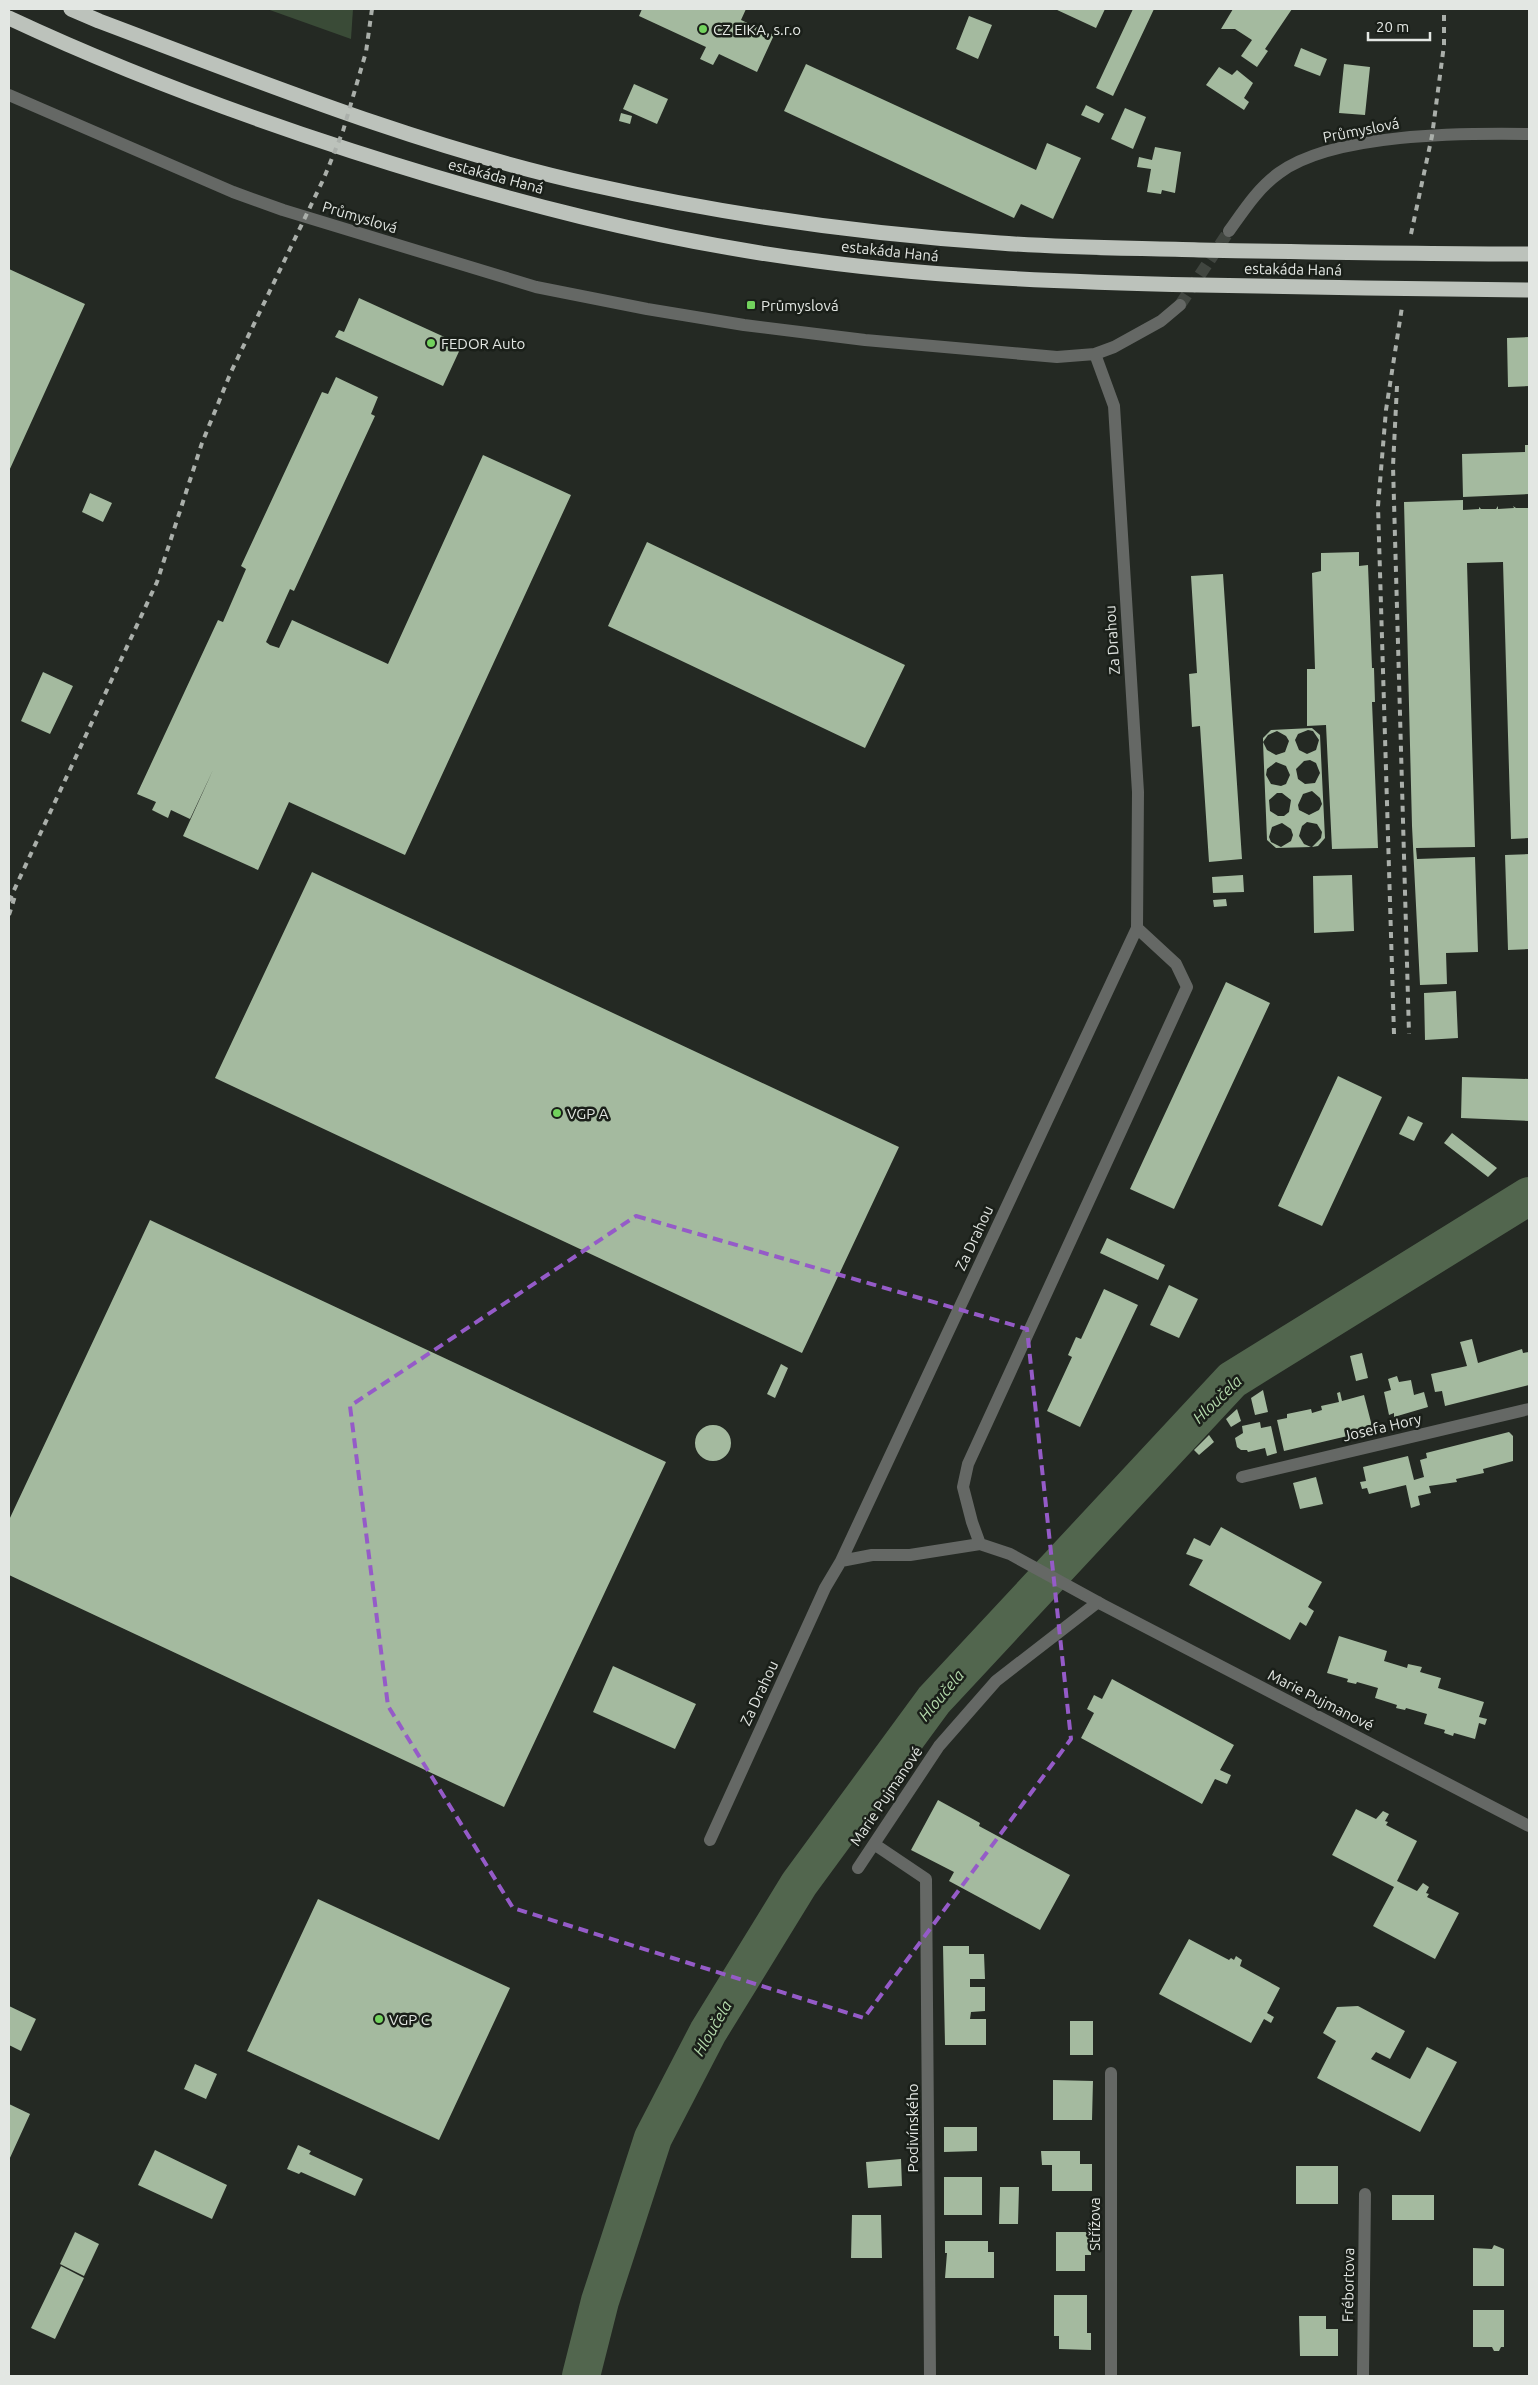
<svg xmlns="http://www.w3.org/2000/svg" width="1538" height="2385" viewBox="0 0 1538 2385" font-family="Ubuntu,sans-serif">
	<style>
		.green { fill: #3a4b37 }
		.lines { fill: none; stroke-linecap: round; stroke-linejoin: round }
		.river { stroke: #52664e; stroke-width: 38 }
		.building { fill: #a4ba9f; fill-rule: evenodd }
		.minor-tunnel { stroke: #414640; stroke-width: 12; stroke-dasharray: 12 6; stroke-linecap: butt }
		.minor { stroke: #656865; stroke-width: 12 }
		.motorway { stroke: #bcc2bb; stroke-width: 15 }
		.rail { stroke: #aaafaa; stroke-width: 4; stroke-dasharray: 6 6; stroke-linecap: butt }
		.marked { fill: none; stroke: #955bc8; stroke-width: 4; stroke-dasharray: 10 6; stroke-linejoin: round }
		.poi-dot { fill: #72d25d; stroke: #1a1f19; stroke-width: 2 }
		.labels { text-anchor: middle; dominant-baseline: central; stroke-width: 5; stroke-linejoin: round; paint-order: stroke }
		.poi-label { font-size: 15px; fill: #e3e7e3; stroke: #1a1f19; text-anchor: start }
		.street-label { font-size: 15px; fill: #e3e7e3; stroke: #1a1f19 }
		.water-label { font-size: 16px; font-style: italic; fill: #b3d9ab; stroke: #1a1f19 }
	</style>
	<rect width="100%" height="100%" fill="#242923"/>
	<path class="green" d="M267,9H353L351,39Z"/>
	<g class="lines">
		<path class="river" d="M581,2376L600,2301L653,2138L708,2032L799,1884L934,1700L1232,1380L1529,1196"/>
	</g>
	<path class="building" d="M642,9H746L741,20L774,35L757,72L719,54L713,65L700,59L706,47L639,16Z
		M1055,9H1105L1096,28Z
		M1133,9H1154L1113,96L1096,88Z
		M1233,9H1292L1265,49L1268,51L1257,67L1241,56L1252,40L1235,29H1221Z
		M969,16L992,25L978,59L956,49Z
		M1301,48L1327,59L1320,76L1294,66Z
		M806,64L1036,170L1047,143L1081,158L1053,219L1021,204L1014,218L784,111Z
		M1344,64L1370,67L1365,115L1339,113Z
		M1219,67L1232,75L1237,70L1253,83L1244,98L1249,102L1244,110L1206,85Z
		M634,84L668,99L657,124L623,109Z
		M1086,105L1104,114L1099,123L1081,115Z
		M1125,108L1146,117L1133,149L1111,139Z
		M621,113L632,116L630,124L619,121Z
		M1155,147L1181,152L1175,193L1162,190L1161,194L1147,192L1151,169L1137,167L1139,157L1152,160Z
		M9,269L85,304L9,471Z
		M359,298L462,345L443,386L335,337L339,330L344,332Z
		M1529,337V386L1508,387L1507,338Z
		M336,377L378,397L371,414L375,416L294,591L290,589L266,642L270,645L279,648L292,620L388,664L483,455L571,495L405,855L289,802L258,870L183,836L213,770L190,819L171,810L168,818L152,810L156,802L137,794L218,620L223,622L246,569L241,566L322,392L328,394Z
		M1525,445H1529V494L1463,497L1462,454L1525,452Z
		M90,493L112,503L103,522L82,512Z
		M1463,500V510L1479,509V507L1481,509H1496L1498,506V509L1514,508L1513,506L1516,508H1529V838L1511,839L1503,562L1467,563L1475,847L1416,848L1417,859L1475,857L1478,952L1446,953L1447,984L1420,985L1412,826L1404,502Z
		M647,542L905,665L865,748L608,626Z
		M1359,552V566L1368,565L1372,668H1374L1375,702H1372L1378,848L1332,849L1326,725L1307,726V669H1315L1312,573L1321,571V553Z
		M1223,574L1242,859L1209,862L1200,726L1192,727L1189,674L1197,673L1191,576Z
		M43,672L73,686L50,734L21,721Z
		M1312,728L1320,735L1325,838L1318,846L1312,847L1321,838L1322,832L1317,824L1307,822L1302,826L1299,836L1304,844L1311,847L1276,848L1267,840L1263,742L1267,750L1276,755L1285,752L1289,741L1286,736L1277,731L1268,735L1263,742V738L1271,730ZM1308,730L1313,731L1319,740L1316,750L1307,754L1299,750L1295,740L1298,734ZM1310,760L1316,763L1320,773L1315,783L1305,784L1298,779L1296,769L1304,761ZM1276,762L1286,766L1290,775L1286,784L1281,786L1271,784L1266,775L1267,769ZM1312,791L1320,798L1322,804L1319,810L1309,815L1299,810L1298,805L1303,794ZM1277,793H1282L1291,800L1289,812L1284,816H1278L1270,811L1269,800ZM1282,823L1291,829L1293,835L1291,841L1281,847L1271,842L1269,837L1272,827Z
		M1529,854V949L1508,950L1505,855Z
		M312,872L899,1147L802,1353L215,1078Z
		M1243,875L1244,892L1213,893L1212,877Z
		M1352,875L1354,931L1314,933L1313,876Z
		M1226,899L1227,906L1214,907L1213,900Z
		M1226,982L1270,1003L1174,1209L1130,1189Z
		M1456,991L1458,1038L1425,1040L1424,993Z
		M1338,1076L1382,1097L1322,1226L1278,1206Z
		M1462,1077L1529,1079V1121L1461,1118Z
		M1408,1116L1423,1123L1414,1141L1399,1134Z
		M1452,1133L1497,1168L1488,1177L1444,1143Z
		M150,1220L666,1462L504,1807L9,1575V1520Z
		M1107,1238L1165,1265L1158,1280L1100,1253Z
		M1169,1285L1198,1299L1179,1338L1150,1325Z
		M1104,1289L1138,1305L1080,1427L1047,1411L1072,1357L1068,1355L1076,1337L1081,1339Z
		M1472,1339L1478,1363L1522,1349L1523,1353L1529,1352V1385L1445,1406L1442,1391L1435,1392L1431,1374L1467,1366L1460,1342Z
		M1362,1353L1368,1378L1356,1381L1350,1356Z
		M781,1364L788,1368L775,1398L767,1394Z
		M1397,1376L1399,1382L1411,1380L1414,1395L1424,1392L1428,1407L1394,1417V1413L1389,1415L1384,1392L1391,1390L1388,1379Z
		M1263,1390L1268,1412L1255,1415L1251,1398Z
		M1340,1392L1342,1401L1364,1395L1373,1430L1284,1451L1277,1420L1287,1418V1414L1311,1409L1312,1413L1322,1410L1321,1406L1339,1402L1337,1393Z
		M1237,1409L1241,1421L1231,1427L1226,1419Z
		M1260,1422L1261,1428L1271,1426L1277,1453L1267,1456L1265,1448L1248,1452L1247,1450H1241L1237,1447L1235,1438L1243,1433L1242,1426Z
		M695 1443a18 18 0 1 1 36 0a18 18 0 1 1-36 0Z
		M1509,1432L1513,1436V1461L1483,1469L1484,1473L1456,1479L1457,1482L1429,1486L1431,1493L1418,1496L1420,1505L1411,1508L1406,1485L1369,1494L1367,1488L1362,1489L1360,1482L1366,1481L1363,1467L1408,1456L1414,1480L1424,1477L1420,1460L1427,1458L1426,1453Z
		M1209,1435L1214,1442L1199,1455L1194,1450Z
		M1316,1477L1323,1504L1300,1509L1293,1483Z
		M1221,1527L1322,1582L1308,1607L1314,1611L1306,1626L1300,1622L1290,1640L1189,1585L1203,1560L1186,1554L1194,1538L1210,1546Z
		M1339,1636L1387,1651L1384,1661L1407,1668L1408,1664L1422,1667L1420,1672L1441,1678L1438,1688L1484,1702L1479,1717L1487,1719L1485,1725L1479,1723L1475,1739L1454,1733L1453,1736L1444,1733L1445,1730L1424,1724L1427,1714L1406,1708L1405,1710L1396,1708L1397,1705L1375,1698L1378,1688L1357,1682L1356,1684L1347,1682L1348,1679L1327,1673Z
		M613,1666L696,1704L675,1749L593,1712Z
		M1112,1679L1234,1745L1220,1770L1231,1775L1227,1784L1215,1779L1202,1804L1081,1738L1094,1713L1087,1709L1094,1695L1102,1699Z
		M938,1800L980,1823L979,1826L1070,1875L1040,1930L949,1881L954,1872L911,1850Z
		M1356,1809L1376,1819L1383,1811L1389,1814L1385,1821L1388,1822L1386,1825L1417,1841L1397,1881L1417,1891L1423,1883L1429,1887L1426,1893L1429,1894L1427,1897L1459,1913L1435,1959L1373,1926L1394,1887L1332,1855Z
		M318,1899L510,1988L439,2140L247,2051Z
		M1189,1939L1229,1960L1231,1958L1234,1960L1236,1956L1242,1960L1240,1966L1280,1988L1267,2013L1274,2017L1271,2023L1264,2019L1251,2043L1159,1994Z
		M943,1946H969V1954H984L985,1979H970V1987H985V2011L971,2012L970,2019H986V2045H945Z
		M9,2006L36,2019L21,2051L9,2045Z
		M1358,2006L1405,2031L1390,2059L1376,2052L1371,2059L1410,2079L1427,2047L1457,2062L1420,2132L1317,2078L1336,2041L1323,2033L1337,2007Z
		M1070,2021H1093V2055H1070Z
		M195,2064L217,2074L206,2099L184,2089Z
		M1053,2080L1093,2081L1092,2120H1053Z
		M9,2104L30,2114L9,2160Z
		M944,2127H977V2151L944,2152Z
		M298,2145L311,2151L309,2154L363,2179L355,2196L301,2172L299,2174L287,2169Z
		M155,2150L227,2185L212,2219L138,2185Z
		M1041,2151H1080V2164H1092V2191H1052V2165H1042Z
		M901,2159L902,2186L868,2188L866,2162Z
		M1296,2166H1338V2204H1296Z
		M944,2177H982V2215H944Z
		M1000,2187H1019L1018,2224H999Z
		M1392,2195H1434V2220H1392Z
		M852,2215H881L882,2258H851Z
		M75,2232L99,2244L84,2276L60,2264Z
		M1056,2232H1091V2255H1085V2271H1056Z
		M945,2241H988V2252H994V2278H945L947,2253H945Z
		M1494,2245L1504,2249V2286H1473V2248L1492,2249Z
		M61,2266L84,2278L55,2339L31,2328Z
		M1054,2295H1087V2333H1091V2350L1059,2349V2336H1054Z
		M1473,2310H1504V2347H1501L1499,2351H1494L1492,2347H1473Z
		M1299,2316H1326V2329H1338V2356H1300Z"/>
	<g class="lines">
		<path class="minor-tunnel" d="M1180,305L1229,231"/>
		<path class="minor" d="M9,95L233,192L283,210L536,287L647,309L744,325L865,340L1057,357L1095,354L1114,347L1161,321L1180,305
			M1229,231C1244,210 1258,188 1279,173C1333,133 1463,133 1529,134
			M1242,1477L1529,1409
			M980,1544L972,1522L963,1487L968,1464L1187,987L1176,964L1137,928L1138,792L1114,406L1095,354
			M841,1561L872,1555H910L980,1544L1010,1554L1103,1605L1529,1826
			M710,1840L825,1588L841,1561L1137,928
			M874,1844L926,1879L930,2376
			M858,1868L939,1746L996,1681L1098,1602
			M1111,2376V2073
			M1363,2376L1365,2194"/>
		<path class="motorway" d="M71,9L99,21C261,82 424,148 593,185C727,215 864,234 1000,243C1066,248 1133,248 1199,250C1309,252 1419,254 1529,254
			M9,18C120,70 235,113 352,151C504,200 658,241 817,261C944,278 1072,282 1200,285C1310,287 1419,289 1529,290"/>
		<path class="rail" d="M1411,234L1432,136L1444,45V9
			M1397,386L1393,466L1409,1034
			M9,901L157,582L202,443L231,372L324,178L343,131L366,52L372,9
			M9,915L15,896
			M1394,1034L1378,506L1386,410L1402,307"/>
	</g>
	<path class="marked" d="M636,1216L1027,1329L1071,1739L864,2018L513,1908L388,1706L350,1406Z"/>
	<g class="poi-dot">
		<circle cx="703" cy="29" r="5"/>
		<rect x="746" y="300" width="10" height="10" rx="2.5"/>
		<circle cx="431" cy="343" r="5"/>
		<circle cx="557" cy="1113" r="5"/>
		<circle cx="379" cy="2019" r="5"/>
	</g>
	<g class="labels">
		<g class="poi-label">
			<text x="713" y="29">CZ EIKA, s.r.o</text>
			<text x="761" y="305">Průmyslová</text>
			<text x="441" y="343">FEDOR Auto</text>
			<text x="567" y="1113">VGP A</text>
			<text x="389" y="2019">VGP C</text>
		</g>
		<g class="street-label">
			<text transform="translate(1361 130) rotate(-11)">Průmyslová</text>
			<text transform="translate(496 176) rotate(15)">estakáda Haná</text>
			<text transform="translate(360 217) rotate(17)">Průmyslová</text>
			<text transform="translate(890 251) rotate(6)">estakáda Haná</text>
			<text transform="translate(1293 269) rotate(1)">estakáda Haná</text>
			<text transform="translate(1112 640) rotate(-94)">Za Drahou</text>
			<text transform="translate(974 1238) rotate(-65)">Za Drahou</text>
			<text transform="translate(1382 1427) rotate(-13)">Josefa Hory</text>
			<text transform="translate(759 1693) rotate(-65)">Za Drahou</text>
			<text transform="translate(1321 1700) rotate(27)">Marie Pujmanové</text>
			<text transform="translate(886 1796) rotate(-56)">Marie Pujmanové</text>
			<text transform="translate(912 2128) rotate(-90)">Podivínského</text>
			<text transform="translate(1094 2224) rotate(-90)">Střížova</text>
			<text transform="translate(1348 2285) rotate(-89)">Frébortova</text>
		</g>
		<g class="water-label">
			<text transform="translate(1217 1399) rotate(-44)">Hloučela</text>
			<text transform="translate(941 1695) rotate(-50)">Hloučela</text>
			<text transform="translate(712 2028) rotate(-60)">Hloučela</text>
		</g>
	</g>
	<rect width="1538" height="2385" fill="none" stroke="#e3e7e3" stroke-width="20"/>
	<path d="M1368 32v8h62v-8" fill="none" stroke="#e3e7e3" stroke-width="2.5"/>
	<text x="1376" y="32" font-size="15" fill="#e3e7e3" stroke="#1a1f19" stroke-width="4" paint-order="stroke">20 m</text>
</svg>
